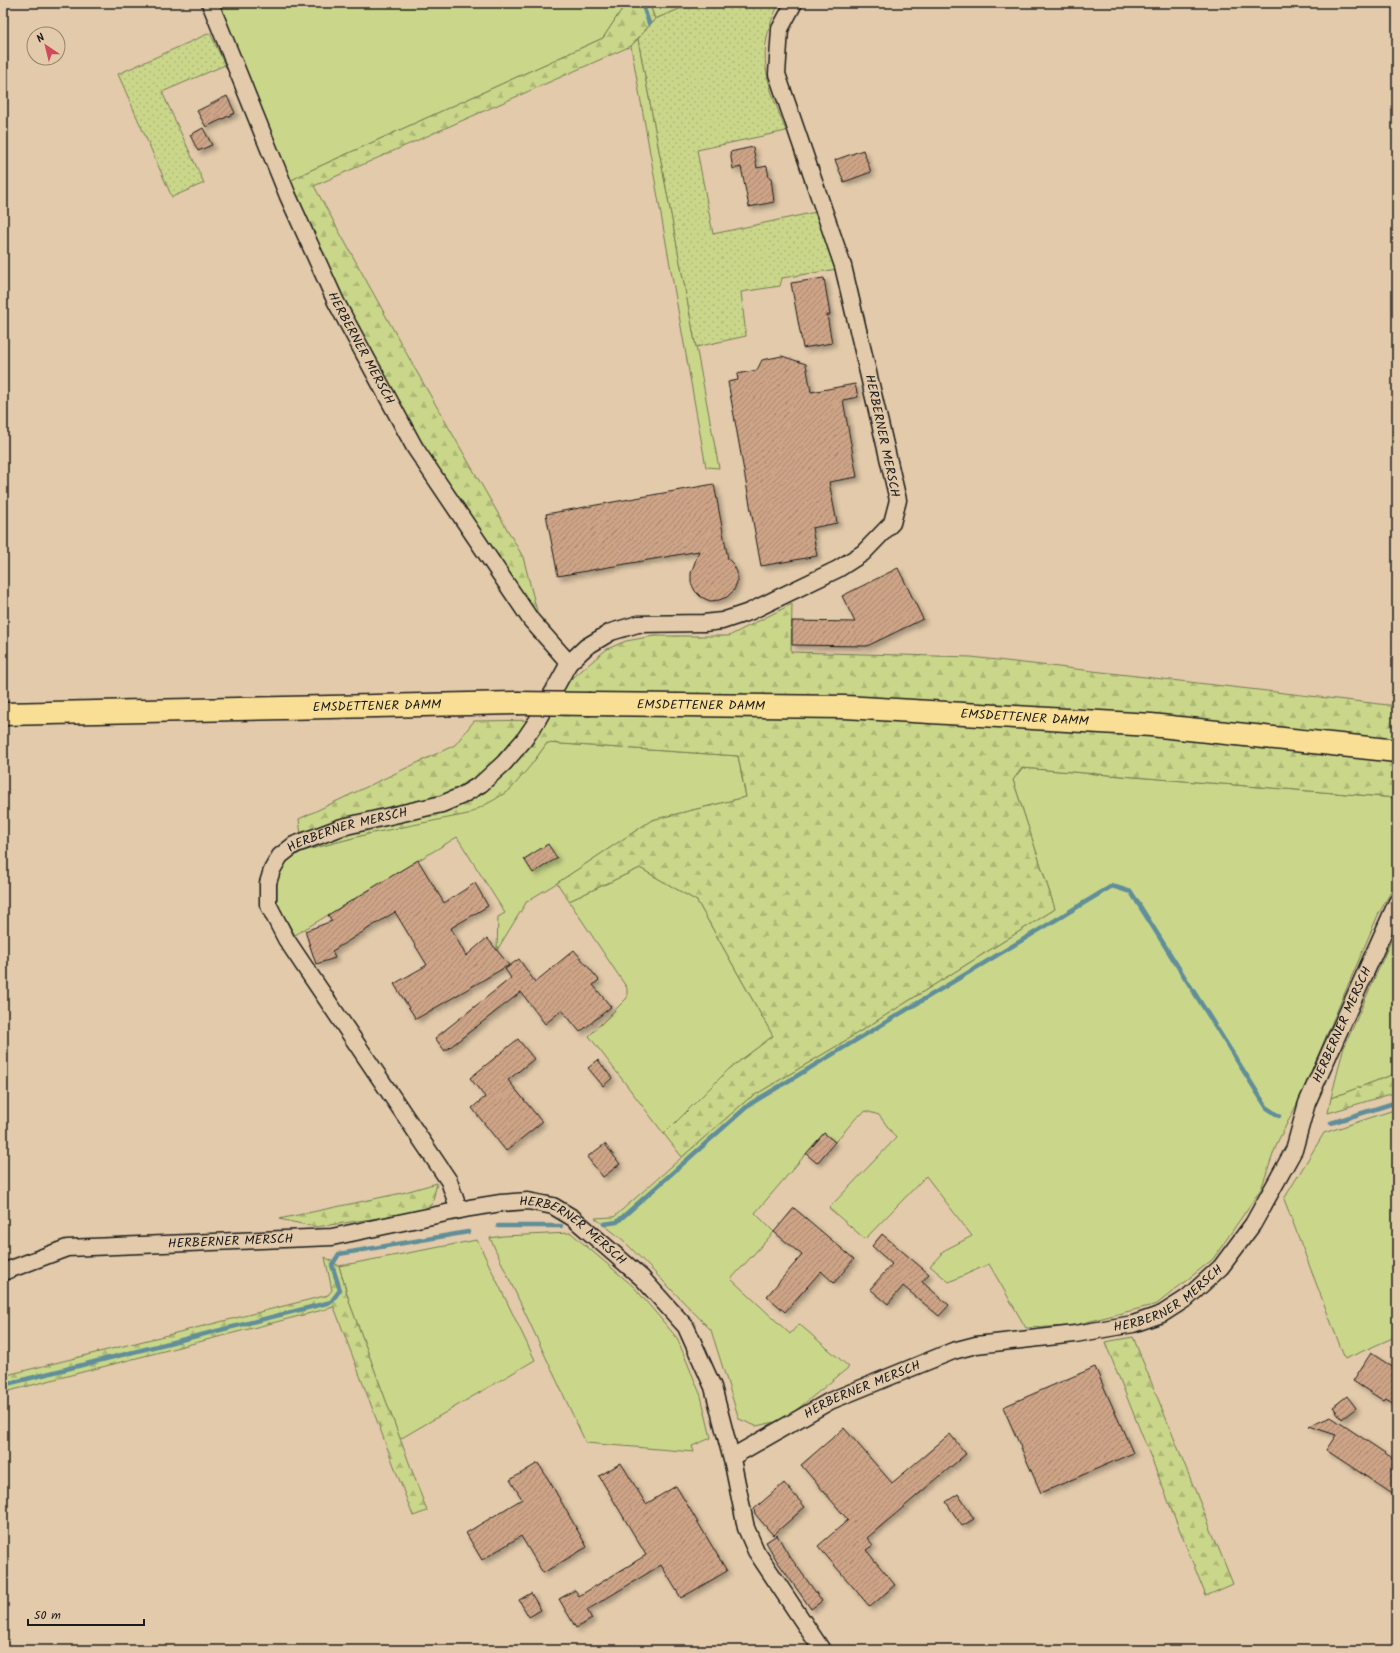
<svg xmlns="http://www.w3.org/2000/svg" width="1400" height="1653" viewBox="0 0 1400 1653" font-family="Kalam,sans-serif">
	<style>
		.grass { fill: #cad78a; stroke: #737a53 }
		.forest { fill: url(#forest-firs); stroke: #737a53 }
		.garden { fill: url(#garden-dots); stroke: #737a53 }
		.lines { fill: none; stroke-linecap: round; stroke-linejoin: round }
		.stream { stroke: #608e99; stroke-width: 4.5 }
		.building { fill: url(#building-hatch); stroke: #1c1c1c; filter: url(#shadow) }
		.minor-casing { stroke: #1c1c1c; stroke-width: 19 }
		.primary-casing { stroke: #1c1c1c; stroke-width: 25 }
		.minor { stroke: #e2caaa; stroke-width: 16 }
		.primary { stroke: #f9df96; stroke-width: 22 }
		.primary-bridge-casing { stroke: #1c1c1c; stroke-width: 25; stroke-linecap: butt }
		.primary-bridge { stroke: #f9df96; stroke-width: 22 }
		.labels { text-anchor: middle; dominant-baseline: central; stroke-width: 3; stroke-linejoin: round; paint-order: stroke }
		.street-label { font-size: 13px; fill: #1c1c1c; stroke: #e2caaa }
	</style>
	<defs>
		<pattern id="forest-firs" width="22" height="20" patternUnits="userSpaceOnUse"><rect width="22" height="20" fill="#cad78a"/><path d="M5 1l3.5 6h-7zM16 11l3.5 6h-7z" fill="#adb876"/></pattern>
		<pattern id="garden-dots" width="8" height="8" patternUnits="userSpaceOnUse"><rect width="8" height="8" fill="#cad78a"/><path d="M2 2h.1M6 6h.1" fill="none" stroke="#adb876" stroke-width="1.8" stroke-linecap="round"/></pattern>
		<pattern id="building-hatch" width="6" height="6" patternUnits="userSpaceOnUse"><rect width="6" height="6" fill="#cea487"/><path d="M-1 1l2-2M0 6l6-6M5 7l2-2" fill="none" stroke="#a6856e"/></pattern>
		<filter id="shadow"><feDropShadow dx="3.5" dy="3.5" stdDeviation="2" flood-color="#0004"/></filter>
	</defs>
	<rect width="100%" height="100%" fill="#e2caaa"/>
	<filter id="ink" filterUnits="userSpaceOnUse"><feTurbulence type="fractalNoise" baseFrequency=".025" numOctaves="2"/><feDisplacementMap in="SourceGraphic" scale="8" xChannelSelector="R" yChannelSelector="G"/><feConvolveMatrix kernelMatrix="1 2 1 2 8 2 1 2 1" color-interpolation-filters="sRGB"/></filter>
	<g filter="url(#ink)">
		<path class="grass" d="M218,3H626L603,38L307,172L288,182Z
			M649,3H694L655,19Z
			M638,39L719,468L706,467L631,46Z
			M547,743L738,756L746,797L652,820L557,883L527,901L497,950L498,917L505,913L457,837L295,935L277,903V880L284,862L303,851L368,834L531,765Z
			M1022,768L1397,798V881L1378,915L1299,1100L1277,1143L1261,1189L1213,1259L1157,1304L1071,1326L1026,1328L989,1264L949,1282L930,1266L945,1250L972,1236L926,1176L865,1239L829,1208L896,1138L879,1115L866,1111L857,1117L835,1142L824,1133L755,1213L774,1232L731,1279L790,1334L799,1324L849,1367L784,1420L756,1426L739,1419L711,1330L622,1239L595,1218L614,1217L748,1099L835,1047L1055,909L1013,780Z
			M640,868L697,901L773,1036L729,1069L664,1134L589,1036L627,998V988L569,901Z
			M1397,927V1073L1331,1098L1343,1050Z
			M1397,1109V1336L1345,1359L1284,1199L1324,1133Z
			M571,1233L634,1287L677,1338L701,1396L711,1438L692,1446L694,1452L586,1443L490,1238L503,1236Z
			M477,1240L535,1360L400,1439L350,1304L339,1266Z"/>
		<path class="forest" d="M626,3H649L655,19L631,46L314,186L414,367L523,557L538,615L423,449L342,302L288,182L307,172L603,38Z
			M792,604L791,652L971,657L1397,706V798L1022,768L1013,780L1055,909L835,1047L748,1099L682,1157L664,1134L729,1069L773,1036L697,901L640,868L569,901L557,883L652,820L746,797L738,756L547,743L531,765L511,789L494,800L468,814L368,834L303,851L299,819L455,745L474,721L543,720L562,687L607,649L626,641L654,636H729Z
			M1397,1073V1092L1328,1113L1331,1098Z
			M437,1183L432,1204L419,1212L316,1227L279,1219L402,1193Z
			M325,1257L339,1266L350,1304L427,1511L413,1516L334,1307L9,1391L3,1393V1376L328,1295L332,1290Z
			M1133,1337L1233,1584L1206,1596L1105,1342Z"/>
		<path class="garden" d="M694,3H779C754,55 767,81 786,131L697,150L713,234L816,212L837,269L782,278L780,286L741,292L746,336L696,347L638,39L655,19Z
			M210,33L225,65L162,92L204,183L172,197L118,74Z"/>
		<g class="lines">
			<path class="stream" d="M642,3L649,23
				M1331,1123L1397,1102
				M604,1224L617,1222L750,1104L1112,886L1131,892L1267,1108L1279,1116
				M498,1226H561
				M3,1385L331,1302L340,1290L332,1265L339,1254L468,1232"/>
		</g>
		<path class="building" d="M227,96L235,113L206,127L197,111Z
			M203,128L212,145L198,151L190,135Z
			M753,147L757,168L767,166L769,178H771L774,202L749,207L741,167L733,169L730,152Z
			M863,150L871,172L844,182L835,160Z
			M824,278L830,315H827L832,343L803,348L791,283Z
			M782,356L806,364L811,392L855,384L858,397L843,400L857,477L829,482L837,523L812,528L817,556L761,566L728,382L738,380L737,374L757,370L762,360Z
			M714,484L728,559L733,564L737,572V582L734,590L727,597L719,600L710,601L701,597L695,591L691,583V573L699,551L558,576L546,514Z
			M898,568L923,619L867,646L792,645V621L855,622L842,596Z
			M548,844L557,858L533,873L524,859Z
			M418,860L444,903L475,883L488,906L451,928L466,956L487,938L509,965L416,1019L394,984L427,965L395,912L332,951L335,958L316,964L305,931L332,921L328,915Z
			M574,950L599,980L593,985L611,1007L580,1032L562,1010L545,1024L521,992L445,1051L435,1038L511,978L505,969L519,959L535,982Z
			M518,1039L534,1059L508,1080L542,1122L506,1151L472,1108L485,1097L470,1078Z
			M598,1060L612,1078L603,1086L588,1068Z
			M824,1133L835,1142L817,1163L806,1154Z
			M605,1144L620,1164L603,1177L587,1157Z
			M794,1208L854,1259L834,1283L821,1271L785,1312L767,1296L802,1255L774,1232Z
			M882,1234L929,1274L922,1282L949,1305L939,1316L903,1286L888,1304L870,1289L892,1264L872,1246Z
			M1371,1353L1397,1370V1406L1386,1399L1384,1401L1353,1381Z
			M1095,1367L1133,1453L1041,1493L1003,1407Z
			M1347,1396L1356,1408L1342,1419L1333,1407Z
			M1331,1417L1397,1461V1497L1326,1450L1336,1435L1309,1426Z
			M844,1428L892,1483L950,1434L966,1454L867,1538L873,1545L866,1550L895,1585L870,1607L818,1546L848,1520L801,1465Z
			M538,1463L550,1482L587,1547L543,1573L521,1536L482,1560L466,1533L522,1499L510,1480Z
			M621,1463L646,1504L676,1486L727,1571L681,1598L661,1565L587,1610L592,1619L576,1628L559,1599L575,1590L579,1596L646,1555L599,1476Z
			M784,1483L805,1507L773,1535L755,1514L754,1509Z
			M958,1494L974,1519L962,1526L946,1502Z
			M777,1535L788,1554L822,1601L811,1609L777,1561L766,1542Z
			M531,1593L541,1610L529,1617L519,1600Z"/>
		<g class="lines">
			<defs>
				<g id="minor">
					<path id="s1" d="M210,3L288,196L336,302L415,448L531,620L569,663"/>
					<path id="s2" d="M459,1210L449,1181L286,939L268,904V883L272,870L280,856L294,845L342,827L442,804L461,796L481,784L504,763L524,740L537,721L569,663L586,647L611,632L638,624L704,623L722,621L749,612L838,569L863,553L892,523L898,500L843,266L777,74L780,29L794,3"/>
					<path id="s3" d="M3,1272L67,1248L332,1237L470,1208L501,1203L528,1201L553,1206L573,1218L642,1278L686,1327L713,1387L733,1464L746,1528L756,1551L822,1650"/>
					<path id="s4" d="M732,1457L830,1401L953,1351L976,1345L1075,1334L1133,1324L1162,1314L1187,1298L1221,1267L1253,1224L1294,1150L1307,1103L1397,902"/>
				</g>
				<g id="primary">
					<path id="s5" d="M590,704L845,707L1151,725L1397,751"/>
					<path id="s6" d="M3,714L517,703"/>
				</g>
			</defs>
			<use href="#minor" class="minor-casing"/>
			<use href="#primary" class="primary-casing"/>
			<use href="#minor" class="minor"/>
			<use href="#primary" class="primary"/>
			<defs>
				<path id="primary-bridge" d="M517,703L590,704"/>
			</defs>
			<use href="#primary-bridge" class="primary-bridge-casing"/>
			<use href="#primary-bridge" class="primary-bridge"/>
		</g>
	</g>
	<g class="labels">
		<g class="street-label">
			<text stroke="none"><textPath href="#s1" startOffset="377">HERBERNER MERSCH</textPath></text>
			<text transform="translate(882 436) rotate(78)">HERBERNER MERSCH</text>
			<text stroke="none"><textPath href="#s5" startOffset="111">EMSDETTENER DAMM</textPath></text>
			<text stroke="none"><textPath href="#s6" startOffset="374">EMSDETTENER DAMM</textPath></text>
			<text stroke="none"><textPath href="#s5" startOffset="435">EMSDETTENER DAMM</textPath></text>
			<text stroke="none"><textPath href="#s2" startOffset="486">HERBERNER MERSCH</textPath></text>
			<text stroke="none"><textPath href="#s4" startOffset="807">HERBERNER MERSCH</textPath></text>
			<text stroke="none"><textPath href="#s3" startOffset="587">HERBERNER MERSCH</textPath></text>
			<text stroke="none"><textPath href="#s3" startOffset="232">HERBERNER MERSCH</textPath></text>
			<text stroke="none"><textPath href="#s4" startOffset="471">HERBERNER MERSCH</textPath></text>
			<text stroke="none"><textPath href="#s4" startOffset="147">HERBERNER MERSCH</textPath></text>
		</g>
	</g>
	<rect width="1400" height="1653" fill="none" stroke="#e2caaa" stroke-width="16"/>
	<rect x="8" y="8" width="1384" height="1637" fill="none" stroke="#1c1c1c" stroke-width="1.5" filter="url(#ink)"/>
	<g transform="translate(46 46) rotate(325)"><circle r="19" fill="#e2caaa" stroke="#938471"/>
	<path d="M0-3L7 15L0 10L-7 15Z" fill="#d1495b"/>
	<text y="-6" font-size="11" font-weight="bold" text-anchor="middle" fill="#1c1c1c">N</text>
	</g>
	<path d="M28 1619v6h116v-6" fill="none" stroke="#1c1c1c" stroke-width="2"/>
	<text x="34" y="1619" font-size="12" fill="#1c1c1c" stroke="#e2caaa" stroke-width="3" paint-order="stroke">50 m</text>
</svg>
